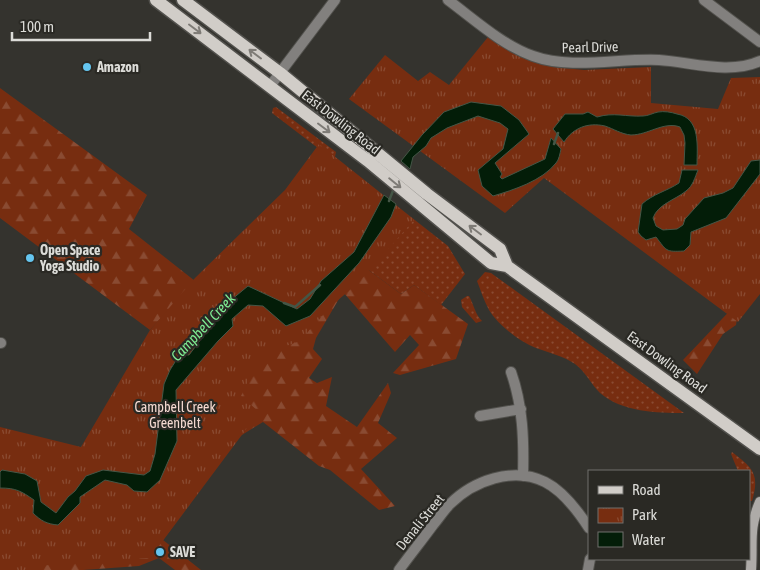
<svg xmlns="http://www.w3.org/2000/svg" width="760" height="570" viewBox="0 0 760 570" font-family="'Asap Condensed',sans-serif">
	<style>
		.grass { fill: url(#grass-dots) }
		.forest { fill: url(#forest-firs) }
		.park { fill: url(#park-tufts) }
		.water { fill: #031d08; stroke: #445646 }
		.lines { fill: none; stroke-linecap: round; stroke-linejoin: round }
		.stream { stroke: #445646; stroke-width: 2.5 }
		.street-casing { stroke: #52514d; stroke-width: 12 }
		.secondary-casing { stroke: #52514d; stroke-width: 12 }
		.primary-casing { stroke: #52514d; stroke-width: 15 }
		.street { stroke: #82807e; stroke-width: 10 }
		.secondary { stroke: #aeaba8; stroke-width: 10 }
		.primary { stroke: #d1cdc8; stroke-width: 12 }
		.oneway { stroke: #7e7b76 }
		.poi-dot { fill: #65c5ef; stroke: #2a2924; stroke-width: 2 }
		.labels { text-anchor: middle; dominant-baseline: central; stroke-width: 4.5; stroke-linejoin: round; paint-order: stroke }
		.street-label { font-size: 14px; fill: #dcdcd8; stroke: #2a2924 }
		.poi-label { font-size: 14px; font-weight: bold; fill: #dcdcd8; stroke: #2a2924; text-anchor: start }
		.park-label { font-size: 14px; fill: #f5dad1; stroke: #2a2924 }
		.water-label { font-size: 15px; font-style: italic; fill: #7fec93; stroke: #2a2924 }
	</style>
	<defs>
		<pattern id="grass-dots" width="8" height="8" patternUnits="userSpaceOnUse" patternTransform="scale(1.25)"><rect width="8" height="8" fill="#772d10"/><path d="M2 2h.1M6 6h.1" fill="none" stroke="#8a4b32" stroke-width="1.8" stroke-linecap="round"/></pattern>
		<pattern id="forest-firs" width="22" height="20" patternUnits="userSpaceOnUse" patternTransform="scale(1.25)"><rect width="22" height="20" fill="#772d10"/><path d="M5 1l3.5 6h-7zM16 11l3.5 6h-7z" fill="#8a4b32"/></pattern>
		<pattern id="park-tufts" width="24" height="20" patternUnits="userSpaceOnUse" patternTransform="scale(1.25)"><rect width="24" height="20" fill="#772d10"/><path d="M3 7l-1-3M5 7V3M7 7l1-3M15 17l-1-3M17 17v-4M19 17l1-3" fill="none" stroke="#8a4b32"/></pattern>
	</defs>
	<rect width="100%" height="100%" fill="#34332e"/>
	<path class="grass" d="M276,107L336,152L335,157L331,158L272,113L273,108Z
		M411,217L448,246L465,274L441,305L414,285L401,294L359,263Z
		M485,272L491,273L684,413C657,413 622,412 600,393C591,384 585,371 575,364C563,356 550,353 536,348C520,342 498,325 489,310C484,301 481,291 477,281Z
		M467,296H469C474,305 475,314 482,321L476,323L462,307L461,300Z
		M732,452C753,468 760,474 752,501H749V471H738L731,454Z"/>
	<path class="forest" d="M0,88L147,195L129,229L195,281L150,330L0,218Z
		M359,263L401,294L414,285L468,324L456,359L400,375L393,373L419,345L410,335L395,352L343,292L316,338L313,349L322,359L309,378L317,383L332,377L326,406L357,427L388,383L391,393L378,423L397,438L361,469L395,506L379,510L330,470L319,466L263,422L237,438L163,540L201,570H175L159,558L139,566L83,570H15L176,405Z
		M740,300L736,325L723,334L697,374L683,360Z"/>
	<path class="park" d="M488,37L512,53L554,67L584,70L651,67V103L718,109L731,78L760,77V294L738,322L544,178L505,213L349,99L385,55L418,81L430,72L449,85Z
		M319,144L411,217L414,220L357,284L331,306L300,341L261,355L241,396L259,412L150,558L74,562L32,567V570H0V427L81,447L150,330L195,278L285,190Z"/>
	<path class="water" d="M471,102L501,106L519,120L529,134L495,163L502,174L500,177L502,179L545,159L551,138L561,149C560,153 559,160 556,163C542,181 513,190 493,196L482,186L478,170L503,149L508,129L500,123L478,116L447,128L431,138L426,146L413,157L410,169L401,161L422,135L444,112Z
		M588,112L597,117C614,112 626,117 643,116C648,116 653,113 658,112C664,111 671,112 677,114C701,118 697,147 697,165H684L685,143L684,135L680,127C664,121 648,135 631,135C621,134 614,129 605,126C588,122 573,128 564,142L553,129L565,114H583Z
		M760,160V174L726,218L691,232L690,245L684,251C665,252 667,251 656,237L646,240L641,236L638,232L642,204C653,194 667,191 679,183L682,170H698C695,177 693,186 686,191C675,200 658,204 653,218L656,226L663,230L677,229L683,225L685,219L704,198L723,193L733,188L751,161Z
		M384,195L396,204L391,217L359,263L310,316L286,326L263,306L248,305L232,319L233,326L218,341L176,390L177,441L160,480L147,492L134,491L127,485L105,480L80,497V503L58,525C47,524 41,521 33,513L34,500C21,491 16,488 0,488V472L2,470L25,474L37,481L41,502L56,513L68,497L75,491L86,476L103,470L144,475L150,471L155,454L164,384L170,370L180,354L189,355L211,326L214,314L248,286L297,309L310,299L321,281L354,252Z"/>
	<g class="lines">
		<path class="stream" d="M554,144L558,133
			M389,201L394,188
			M284,303L295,307L320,285"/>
		<defs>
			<path id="street" d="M448,0C475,20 502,45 533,56C571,70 619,58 659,60C691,62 729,75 760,61
				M704,0L760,42
				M270,86L335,0
				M0,343H1
				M511,372C523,406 524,440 523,476
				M480,416L521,409
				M399,570C410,555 422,540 433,525C439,518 444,510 450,504C473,481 513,466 545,482C563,491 578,511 589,528
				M588,570L590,559"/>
			<path id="secondary" d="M751,570C753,541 748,530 760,502"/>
			<path id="primary" d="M156,0L368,161L491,263L507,266L760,449
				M183,0L280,73L427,194L500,249L507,266"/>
		</defs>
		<use href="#street" class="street-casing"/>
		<use href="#secondary" class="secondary-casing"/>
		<use href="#primary" class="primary-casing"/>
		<use href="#street" class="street"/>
		<use href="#secondary" class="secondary"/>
		<use href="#primary" class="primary"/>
	</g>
	<defs><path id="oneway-shaft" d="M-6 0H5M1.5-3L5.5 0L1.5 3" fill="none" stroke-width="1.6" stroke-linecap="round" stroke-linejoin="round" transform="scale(1.25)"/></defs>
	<g class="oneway">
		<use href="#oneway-shaft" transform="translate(195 29) rotate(37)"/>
		<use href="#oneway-shaft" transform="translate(255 54) rotate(-143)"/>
		<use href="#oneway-shaft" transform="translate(324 128) rotate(37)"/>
		<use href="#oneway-shaft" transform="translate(395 183) rotate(39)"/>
		<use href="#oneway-shaft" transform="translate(475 230) rotate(-143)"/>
	</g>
	<g class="poi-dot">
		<circle cx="87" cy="67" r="5"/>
		<circle cx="30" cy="258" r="5"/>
		<circle cx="160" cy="552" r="5"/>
	</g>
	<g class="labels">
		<g class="street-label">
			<text transform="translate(590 47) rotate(-1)">Pearl Drive</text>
			<text transform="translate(341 122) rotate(38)">East Dowling Road</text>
			<text transform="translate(667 362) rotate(36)">East Dowling Road</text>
			<text transform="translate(420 522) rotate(-51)">Denali Street</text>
		</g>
		<g class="poi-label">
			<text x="97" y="67">Amazon</text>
			<text x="40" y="250">Open Space<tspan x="40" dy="16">Yoga Studio</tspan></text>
			<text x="170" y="552">SAVE</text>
		</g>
		<g class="park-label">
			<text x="175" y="407">Campbell Creek<tspan x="175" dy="16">Greenbelt</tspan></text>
		</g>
		<g class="water-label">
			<text transform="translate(203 327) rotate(-47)">Campbell Creek</text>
		</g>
	</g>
	<rect x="588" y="470" width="162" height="90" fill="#2a2924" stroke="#71716c"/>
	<rect x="598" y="486" width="25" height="8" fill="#d1cdc8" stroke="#71716c"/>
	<text x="632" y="495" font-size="15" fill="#dcdcd8">Road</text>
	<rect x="598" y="508" width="25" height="15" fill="url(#park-tufts)" stroke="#71716c"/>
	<text x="632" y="520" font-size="15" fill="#dcdcd8">Park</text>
	<rect x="598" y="532" width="25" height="15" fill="#031d08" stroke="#71716c"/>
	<text x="632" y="545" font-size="15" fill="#dcdcd8">Water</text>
	<path d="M12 32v8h138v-8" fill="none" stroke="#dcdcd8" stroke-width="2.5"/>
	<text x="20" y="32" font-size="15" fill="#dcdcd8" stroke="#2a2924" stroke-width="4" paint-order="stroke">100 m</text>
</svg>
